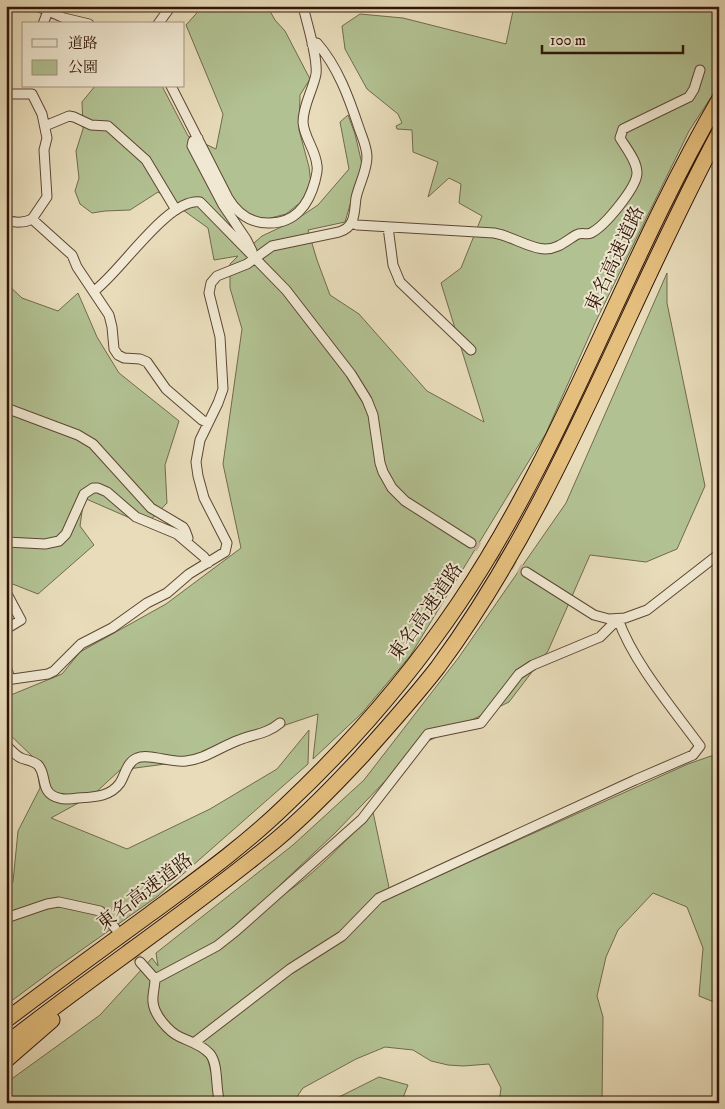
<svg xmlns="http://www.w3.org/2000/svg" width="725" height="1109" viewBox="0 0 725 1109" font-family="'IM FELL DW Pica','Noto Serif JP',serif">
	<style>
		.green { fill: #b2c192; stroke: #716a4c }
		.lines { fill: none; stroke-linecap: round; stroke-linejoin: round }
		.street-tunnel { stroke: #c3b496; stroke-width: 9; stroke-dasharray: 9 4.5; stroke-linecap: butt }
		.street-casing { stroke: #5e4633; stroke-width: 11 }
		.highway-casing { stroke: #301406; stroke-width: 17 }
		.street { stroke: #f0e8d2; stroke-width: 9 }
		.highway { stroke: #e4be7d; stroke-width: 15 }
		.labels { text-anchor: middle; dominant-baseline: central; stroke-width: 4; stroke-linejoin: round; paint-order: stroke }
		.street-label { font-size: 19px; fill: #301406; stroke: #f0e8d2 }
	</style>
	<rect width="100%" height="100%" fill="#e8dcba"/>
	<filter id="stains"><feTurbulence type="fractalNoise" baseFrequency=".004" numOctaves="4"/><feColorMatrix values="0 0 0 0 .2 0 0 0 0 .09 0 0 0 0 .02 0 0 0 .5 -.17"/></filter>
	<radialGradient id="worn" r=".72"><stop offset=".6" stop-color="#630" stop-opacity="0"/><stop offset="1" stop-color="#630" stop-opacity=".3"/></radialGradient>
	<path class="green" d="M203,6H267L275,20L285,31L310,79L300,95L299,130L309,167L311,184L306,198L286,214L263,220L232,206L246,250L262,236L294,221L318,205L349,169L340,122L348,115L355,134L362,164L345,222L308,230L317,260L330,295L359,314L427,391L484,422L441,283L461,268L482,216L459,203L461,184L449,178L428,197L438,162L413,152L412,130L397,129L396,126L402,123L398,114L367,89L345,49L342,26L360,14L403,18L506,44L514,6H719V85L689,131L595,323L546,433L410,656L362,713L313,759L318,714L173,763L120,770L93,795L51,818L127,849L210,809L277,769L309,730L308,764L158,896L53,970L6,1005V888L13,882L18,831L40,788L35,759L6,731V697L62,674L80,652L166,604L241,548L223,464L242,329L230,288V264L238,256L214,260L208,228L158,192L130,210L105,211L92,213L80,204L75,191L79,178L76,151L83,129L82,102L95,86H162L188,136L216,149L223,114L186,25Z
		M667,273V303L705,486L677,549L646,562L590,555L548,651L509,702L420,745L334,834L281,884L258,908C300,891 342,845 373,812L391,897L688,764L711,756L719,757V914L716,918L719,922V1004L699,996L703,948L687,907L653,893L618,930L606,957L597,996L603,1017L602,1103H499L501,1088L489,1064L463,1066L448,1065L431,1061L413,1050L385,1047L356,1059L303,1088L294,1101L329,1102L379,1077L408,1085L401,1103H6V1083L100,1015L152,958L158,966L156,953L293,845L364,780L459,657L566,503Z
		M6,283L22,298L58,311L78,293L97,337L119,373L179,421L165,465L167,503L146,525L84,498L80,526L94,545L38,594L10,583L6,570Z"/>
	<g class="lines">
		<path class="street-tunnel" d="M471,543L526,572
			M118,932L140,962"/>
		<defs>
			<path id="street" d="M37,6L64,18L89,24
				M43,24L48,11
				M158,24L171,6
				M171,86L228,198C237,213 250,223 268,223C295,224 309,204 315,181C316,176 318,171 317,166C316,150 304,138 303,122C303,105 313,90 316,74C318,57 307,24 303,6
				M6,94H32L42,114L47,138L44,150L47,197L32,219C25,223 14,223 6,220
				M45,126L69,116L74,117L91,125L108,126L146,160L176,210
				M198,138L193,141L192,146L223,205L246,239L252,251
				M32,219L72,255L77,267L109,315L112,327L114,349L118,355L124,358L140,359L147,362L166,389L202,420L208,423
				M352,223L357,225L494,233C512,236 530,249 545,249C558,249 566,241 576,235C581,232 587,235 591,233C605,226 637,187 637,173C637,161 626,148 620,138L623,129L689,97L694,89L700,70
				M388,227L393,265L400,282L471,350
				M94,291C120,273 167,198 200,202L286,290L351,374L367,400L373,415L380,463L383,472L392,488L405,501L471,543
				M6,408L78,435L93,444L151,508L183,527L185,530L188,538L185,540
				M6,542L45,544L59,541L66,534L84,494L93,488H98L107,492L136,517L177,534L204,557L208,563
				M526,572L594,615L609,619L625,618L647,610L719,554
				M6,592L21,620L6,629
				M6,666L10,679
				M6,680L48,674L54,671L81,644L112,628L147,603L167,593L189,574L225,552L227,543L204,498L198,476L196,462L200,440L218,403L223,389L220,337L209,293L211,283L217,276L247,264L272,246L339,232C356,227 354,212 356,198C359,184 367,171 367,157C367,147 362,137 359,128C349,98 338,67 317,43L312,44
				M6,745C11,750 15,755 21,758C26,760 34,761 38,765C48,776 39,793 59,798C65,800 72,799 78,798C94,797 110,797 120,783C125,775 127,762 137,758C148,753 171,763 186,761C205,759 220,747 239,740C254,734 267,734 280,723
				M6,918L47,904L59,902L100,911L107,918L115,928
				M140,962L155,979C155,987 152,995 153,1002C154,1015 169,1032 180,1037C191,1042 202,1045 210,1054C219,1065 215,1089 220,1103
				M155,979L217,946L236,931L362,819L428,734L481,723L519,674L533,665L600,637L618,619C633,662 673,709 700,746L693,755L635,780L379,898L342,936L290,969L195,1042"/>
			<path id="highway" d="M6,1020C54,984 102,949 150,914C196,880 244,846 285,806C350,745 409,677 459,603C565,446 624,263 719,100
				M6,1044C95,974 189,912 276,840C306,815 334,786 361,757C387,728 414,698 438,667C558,504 624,310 719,133
				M6,1060L52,1020"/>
		</defs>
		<use href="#street" class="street-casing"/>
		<use href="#highway" class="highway-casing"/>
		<use href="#street" class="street"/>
		<use href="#highway" class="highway"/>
	</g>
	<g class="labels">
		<g class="street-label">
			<text transform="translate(615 259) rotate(-65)">東名高速道路</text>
			<text transform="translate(426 612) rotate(-55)">東名高速道路</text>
			<text transform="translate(145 892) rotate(-37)">東名高速道路</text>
		</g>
	</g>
	<rect width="725" height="1109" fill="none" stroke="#e8dcba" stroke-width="25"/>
	<rect x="8" y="8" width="710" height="1094" fill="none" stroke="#301406" stroke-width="2.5"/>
	<rect x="12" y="12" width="700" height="1084" fill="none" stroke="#301406"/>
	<rect x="22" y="22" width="162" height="65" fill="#f0e8d2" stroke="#a39380"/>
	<rect x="32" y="39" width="25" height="8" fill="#f0e8d2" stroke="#a39380"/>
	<text x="68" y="48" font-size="15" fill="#301406">道路</text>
	<rect x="32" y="60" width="25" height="15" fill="#b2c192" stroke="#a39380"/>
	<text x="68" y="72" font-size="15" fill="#301406">公園</text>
	<path d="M542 45v8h141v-8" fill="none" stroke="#301406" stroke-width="2.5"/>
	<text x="550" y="45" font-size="15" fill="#301406" stroke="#f0e8d2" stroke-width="4" paint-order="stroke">100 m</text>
	<rect width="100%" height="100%" filter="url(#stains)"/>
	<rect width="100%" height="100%" fill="url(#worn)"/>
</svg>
